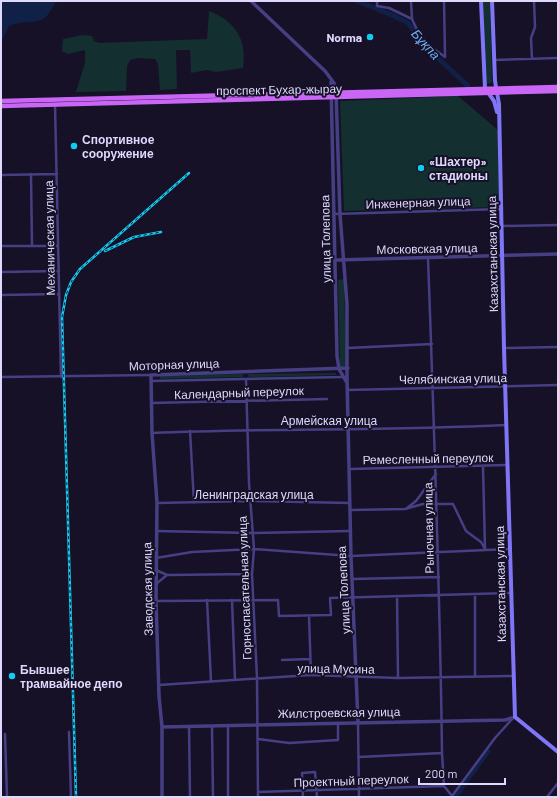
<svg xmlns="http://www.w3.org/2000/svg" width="559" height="798" viewBox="0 0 559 798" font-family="Barlow,sans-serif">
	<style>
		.green { fill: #142f30 }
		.water { fill: #102047 }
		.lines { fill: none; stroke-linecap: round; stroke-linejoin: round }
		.river { stroke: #102047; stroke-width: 5 }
		.minor { stroke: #463f83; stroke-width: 2.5 }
		.tertiary { stroke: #463f83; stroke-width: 3.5 }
		.secondary { stroke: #8175f7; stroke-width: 4 }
		.primary { stroke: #ca66f6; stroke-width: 4.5 }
		.rail-casing { stroke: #10ccf2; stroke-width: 2.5 }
		.rail { stroke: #161127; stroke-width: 1; stroke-dasharray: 3; stroke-linecap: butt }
		.poi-dot { fill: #10ccf2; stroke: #161127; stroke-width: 1.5 }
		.labels { text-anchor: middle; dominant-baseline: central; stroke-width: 4; stroke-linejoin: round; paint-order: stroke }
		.poi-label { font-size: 12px; font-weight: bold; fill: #dfd9fd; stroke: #161127; text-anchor: start }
		.street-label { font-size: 12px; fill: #dfd9fd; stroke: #161127 }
		.water-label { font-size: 13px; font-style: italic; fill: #6daef7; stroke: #161127 }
	</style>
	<rect width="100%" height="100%" fill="#161127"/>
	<path class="green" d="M483,1H490L492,83L485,84Z
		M209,11C236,22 247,39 243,68L216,72L207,70L191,73L190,50H176L177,89L160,90L158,64L155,59L137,58L130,60L127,66L126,91L76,92L85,63V50L68,54L62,51L63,39L82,35L92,36L94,41L99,43L207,39Z
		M458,96L498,130L500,207L344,211L340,101Z
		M344,279L346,366L340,367L338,280Z
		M336,373V375L249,377L248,374Z
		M243,374V377L160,379V376Z"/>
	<path class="water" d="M1,1H60L55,3C42,30 34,17 9,26L2,40Z"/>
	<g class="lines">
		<path class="river" d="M357,1L392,15L408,23L426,47L468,86
			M455,797L488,751"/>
		<path class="minor" d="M377,1V6L389,8L412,19L418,32L430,46L445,57
			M411,1L412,19
			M444,1L445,56
			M532,59L531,38L535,27L534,1
			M495,60L558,58
			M55,105L61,377
			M31,174L32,246
			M1,175L57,174
			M335,214L502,209
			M502,226L558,225
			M1,246H58
			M428,258C434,423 440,588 442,753L444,786L452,796
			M1,272L59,271
			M1,295L59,294
			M348,348L432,344
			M504,348L558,347
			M1,377L151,375
			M246,379L249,483L254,549L252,574L257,678L258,797
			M151,381L344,377
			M347,390L558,385
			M151,403L327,399
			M190,431L194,503
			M152,433C270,428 388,431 506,425
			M350,469L507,465
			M157,503L250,501L350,503
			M407,508L416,501L436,474
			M351,510L405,509L423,504H453L466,531L481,542L485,549L483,466
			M157,531L252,533L350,531
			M156,558L192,552L254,549L351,556L509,549
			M156,570L167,575
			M353,579L439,577
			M156,584L167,575L252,574
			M475,594V675
			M397,596L398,678
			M207,600L211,681
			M232,600L235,680
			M156,601L278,600L279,616L331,615L330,598L511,593
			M309,616L311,675
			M282,660L310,659
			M159,685L311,675L398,678L512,676
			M358,722L359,797
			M228,725V797
			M189,726L190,797
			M212,726L213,797
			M69,732L71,797
			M5,734L7,797
			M258,739L289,743L338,740V723
			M359,757L442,753
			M258,792L444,786
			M452,796L495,738L514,717
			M303,797L302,773L315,772L317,797
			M547,797L558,783"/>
		<path class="tertiary" d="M251,1L325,71L334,83L336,92L340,214L347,304V378L351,556L358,722
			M331,82L337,356L339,369L347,383
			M336,260L558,254
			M162,727L505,720L515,717
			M162,797V727L159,696L156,601L157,503L152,433L151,375L348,368"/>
		<path class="secondary" d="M481,1L485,88L494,101L497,112
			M492,1L495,81L499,104L504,348L515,717L558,752"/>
		<path class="primary" d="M1,101L558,87
			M1,106L558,91"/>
		<defs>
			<path id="rail" d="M105,251L134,237L161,232
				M76,797L62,317L66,295L71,282L80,269L189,173"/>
		</defs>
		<use href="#rail" class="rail-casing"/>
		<use href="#rail" class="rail"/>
	</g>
	<g class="poi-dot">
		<circle cx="370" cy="37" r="4"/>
		<circle cx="74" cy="146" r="4"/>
		<circle cx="421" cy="168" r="4"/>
		<circle cx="12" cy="676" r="4"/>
	</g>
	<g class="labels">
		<g class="poi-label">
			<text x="362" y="37" text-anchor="end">Norma</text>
			<text x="82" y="139">Спортивное<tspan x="82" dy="14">сооружение</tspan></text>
			<text x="429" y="161">«Шахтер»<tspan x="429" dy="14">стадионы</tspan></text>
			<text x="20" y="669">Бывшее<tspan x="20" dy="14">трамвайное депо</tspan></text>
		</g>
		<g class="street-label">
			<text transform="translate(279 89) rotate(-1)">проспект Бухар-жырау</text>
			<text transform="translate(418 202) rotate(-2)">Инженерная улица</text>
			<text transform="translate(49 238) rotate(-91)">Механическая улица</text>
			<text transform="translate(325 239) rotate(-91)">улица Толепова</text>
			<text transform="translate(427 248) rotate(-1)">Московская улица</text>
			<text transform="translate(492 254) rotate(-91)">Казахстанская улица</text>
			<text transform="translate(174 364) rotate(-2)">Моторная улица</text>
			<text transform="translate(453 378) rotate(-1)">Челябинская улица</text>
			<text transform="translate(239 392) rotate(-2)">Календарный переулок</text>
			<text x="329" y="420">Армейская улица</text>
			<text transform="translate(428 458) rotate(-1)">Ремесленный переулок</text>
			<text x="254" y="494">Ленинградская улица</text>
			<text transform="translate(428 528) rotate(-91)">Рыночная улица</text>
			<text transform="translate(500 584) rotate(-91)">Казахстанская улица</text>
			<text transform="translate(244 588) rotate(-92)">Горноспасательная улица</text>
			<text transform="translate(147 589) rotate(-91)">Заводская улица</text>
			<text transform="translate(343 590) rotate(-93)">улица Толепова</text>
			<text transform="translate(336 668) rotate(1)">улица Мусина</text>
			<text transform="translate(339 712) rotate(-1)">Жилстроевская улица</text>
			<text transform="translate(351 780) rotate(-2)">Проектный переулок</text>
		</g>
		<g class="water-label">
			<text transform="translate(426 44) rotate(48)">Бұқпа</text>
		</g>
	</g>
	<rect width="559" height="798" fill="none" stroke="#dfd9fd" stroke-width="4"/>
	<path d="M419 778v6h86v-6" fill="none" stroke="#dfd9fd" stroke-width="2"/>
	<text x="425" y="778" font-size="12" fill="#dfd9fd" stroke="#161127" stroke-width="3" paint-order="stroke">200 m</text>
</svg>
